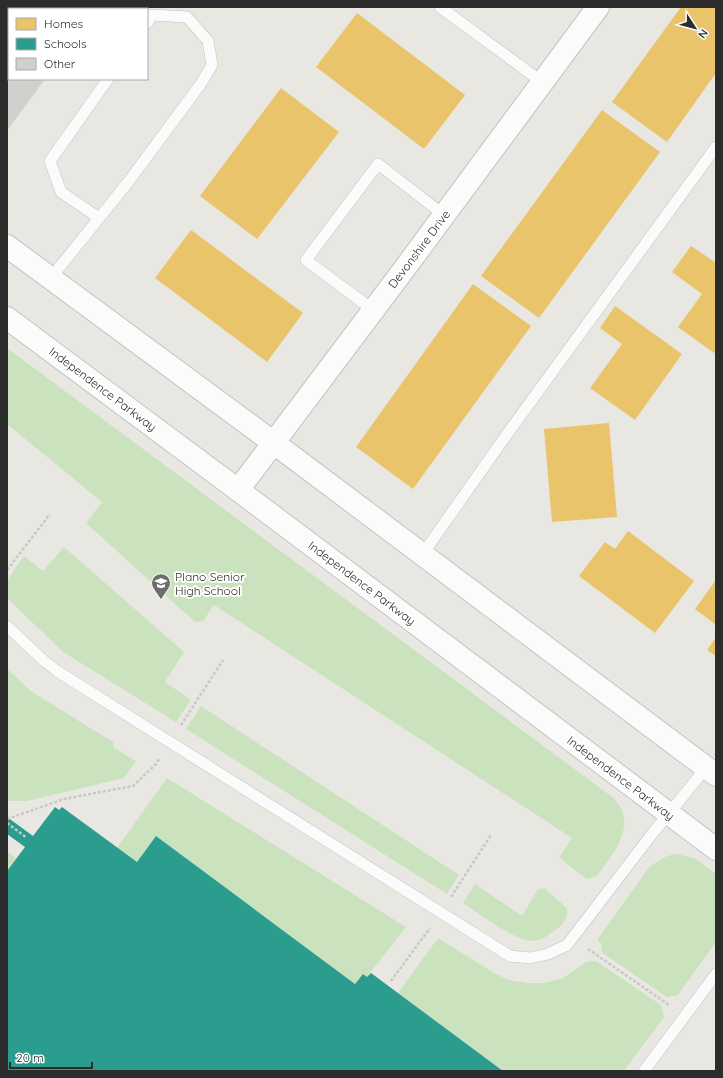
<svg xmlns="http://www.w3.org/2000/svg" width="723" height="1078" viewBox="0 0 723 1078" font-family="Quicksand,sans-serif">
	<style>
		.green { fill: #cae3be }
		.homes { fill: #e9c46a }
		.schools { fill: #2a9d8f }
		.building { fill: #d2d0cd }
		.lines { fill: none; stroke-linecap: round; stroke-linejoin: round }
		.service-casing { stroke: #c3c3c2; stroke-width: 12 }
		.minor-casing { stroke: #c3c3c2; stroke-width: 24 }
		.secondary-casing { stroke: #c3c3c2; stroke-width: 24 }
		.path { stroke: #c8c8c7; stroke-width: 2.5; stroke-dasharray: 3 2; stroke-linecap: butt }
		.service { stroke: #fcfbfb; stroke-width: 11 }
		.minor { stroke: #fcfbfb; stroke-width: 22 }
		.secondary { stroke: #fcfbfb; stroke-width: 22 }
		.labels { text-anchor: middle; dominant-baseline: central; stroke-width: 4; stroke-linejoin: round; paint-order: stroke }
		.street-label { font-size: 12px; fill: #2c2c2c; stroke: #fff }
		.poi-label { font-size: 12px; fill: #2c2c2c; stroke: #fff; text-anchor: start }
	</style>
	<rect width="100%" height="100%" fill="#e9e7e2"/>
	<path class="green" d="M7,348L615,799C618,804 622,809 623,813C630,835 609,859 597,876L586,879L559,857L572,838L214,605L203,621L195,622L86,523L102,502L7,424Z
		M64,547L184,652L165,682L191,700L176,722L63,652L7,598V580L24,556L43,571Z
		M7,669L32,692L113,742L114,748L136,761L124,778L27,801H7Z
		M201,706L459,875L447,894L186,729Z
		M167,778L406,927L367,977L363,974L355,984L156,836L137,862L117,848Z
		M7,852L16,858L7,871Z
		M677,854L696,859L716,874V942L678,995L667,997L601,952L602,944L597,940L650,866L667,856Z
		M475,884L522,916L538,889L544,888L567,908C568,919 564,924 555,930C549,935 541,941 533,941C517,942 478,913 463,903Z
		M438,938L496,974L509,980L527,983H544L563,978L586,962L596,961L661,1005L664,1017L624,1071H503L398,993Z"/>
	<path class="homes" d="M681,7H716V73L667,142L612,102Z
		M357,13L465,95L424,149L316,67Z
		M281,88L339,132L257,239L200,196Z
		M602,110L660,152L539,318L481,276Z
		M191,230L303,313L267,362L155,278Z
		M691,246L716,263V351L714,353L678,327L702,294L672,272Z
		M473,284L531,326L413,489L356,447Z
		M615,306L682,354L635,420L590,388L622,344L600,328Z
		M609,423L617,517L552,522L544,429Z
		M628,531L694,581L655,633L579,576L605,542L615,549Z
		M716,580V625L695,609Z
		M716,637V656L707,650Z"/>
	<path class="schools" d="M55,807L59,810L62,807L137,862L156,836L355,984L363,974L367,977L371,973L503,1071H7V871L25,847L7,834V817L33,836Z"/>
	<path class="building" d="M7,7H73L72,9H9V79H45L7,131Z"/>
	<g class="lines">
		<defs>
			<path id="service" d="M440,7L542,82
				M99,218L61,192L50,161L108,79
				M50,279L129,181L200,85L212,65L208,41L187,17L152,15L147,23
				M373,310L306,260L378,164L444,215
				M422,555L510,430L716,147
				M7,626L43,660L57,671L510,956L530,958L548,954L567,945L652,834L706,768
				M644,1071L716,974"/>
			<path id="minor" d="M238,490L405,268L598,7"/>
			<path id="secondary" d="M7,246L274,443L716,775
				M7,318L238,490L716,849"/>
		</defs>
		<use href="#service" class="service-casing"/>
		<use href="#minor" class="minor-casing"/>
		<use href="#secondary" class="secondary-casing"/>
		<path class="path" d="M7,570L50,514
			M181,725L223,660
			M7,819L64,799L133,786L156,764L160,758
			M7,823L27,838
			M451,897L491,835
			M588,949L669,1005
			M391,981L430,928"/>
		<use href="#service" class="service"/>
		<use href="#minor" class="minor"/>
		<use href="#secondary" class="secondary"/>
	</g>
	<defs>
		<symbol id="school-pin" viewBox="-11 -11 22 30"><path d="M0 17L-7.5 6A9.5 9.5 0 1 1 7.5 6Z" fill="#6e6d6c" stroke="#fff"/><path d="M0-5L7-2L0 1L-7-2ZM-4 1L0 2.5L4 1V4Q0 6-4 4Z" fill="#fff"/></symbol>
	</defs>
	<g fill-rule="evenodd">
		<use href="#school-pin" x="150" y="572" width="22" height="30"/>
	</g>
	<g class="labels">
		<g class="street-label">
			<text transform="translate(419 249) rotate(-53)">Devonshire Drive</text>
			<text transform="translate(103 389) rotate(37)">Independence Parkway</text>
			<text transform="translate(362 583) rotate(37)">Independence Parkway</text>
			<text transform="translate(621 778) rotate(37)">Independence Parkway</text>
		</g>
		<g class="poi-label">
			<text x="175" y="576">Plano Senior<tspan x="175" dy="14">High School</tspan></text>
		</g>
	</g>
	<rect width="723" height="1078" fill="none" stroke="#2c2c2c" stroke-width="16"/>
	<rect x="8" y="8" width="140" height="72" fill="#ffffff" stroke="#ababab"/>
	<rect x="16" y="18" width="20" height="12" fill="#e9c46a" stroke="#ababab"/>
	<text x="44" y="28" font-size="12" fill="#2c2c2c">Homes</text>
	<rect x="16" y="38" width="20" height="12" fill="#2a9d8f" stroke="#ababab"/>
	<text x="44" y="48" font-size="12" fill="#2c2c2c">Schools</text>
	<rect x="16" y="58" width="20" height="12" fill="#d2d0cd" stroke="#ababab"/>
	<text x="44" y="68" font-size="12" fill="#2c2c2c">Other</text>
	<g transform="translate(695 28) rotate(126)" stroke="#ffffff" stroke-width="3" paint-order="stroke">
	<path d="M0-3L7 15L0 10L-7 15Z" fill="#2c2c2c"/>
	<text y="-6" font-size="11" font-weight="bold" text-anchor="middle" fill="#2c2c2c">N</text>
	</g>
	<path d="M10 1062v6h82v-6" fill="none" stroke="#2c2c2c" stroke-width="2"/>
	<text x="16" y="1062" font-size="12" fill="#2c2c2c" stroke="#ffffff" stroke-width="3" paint-order="stroke">20 m</text>
</svg>
